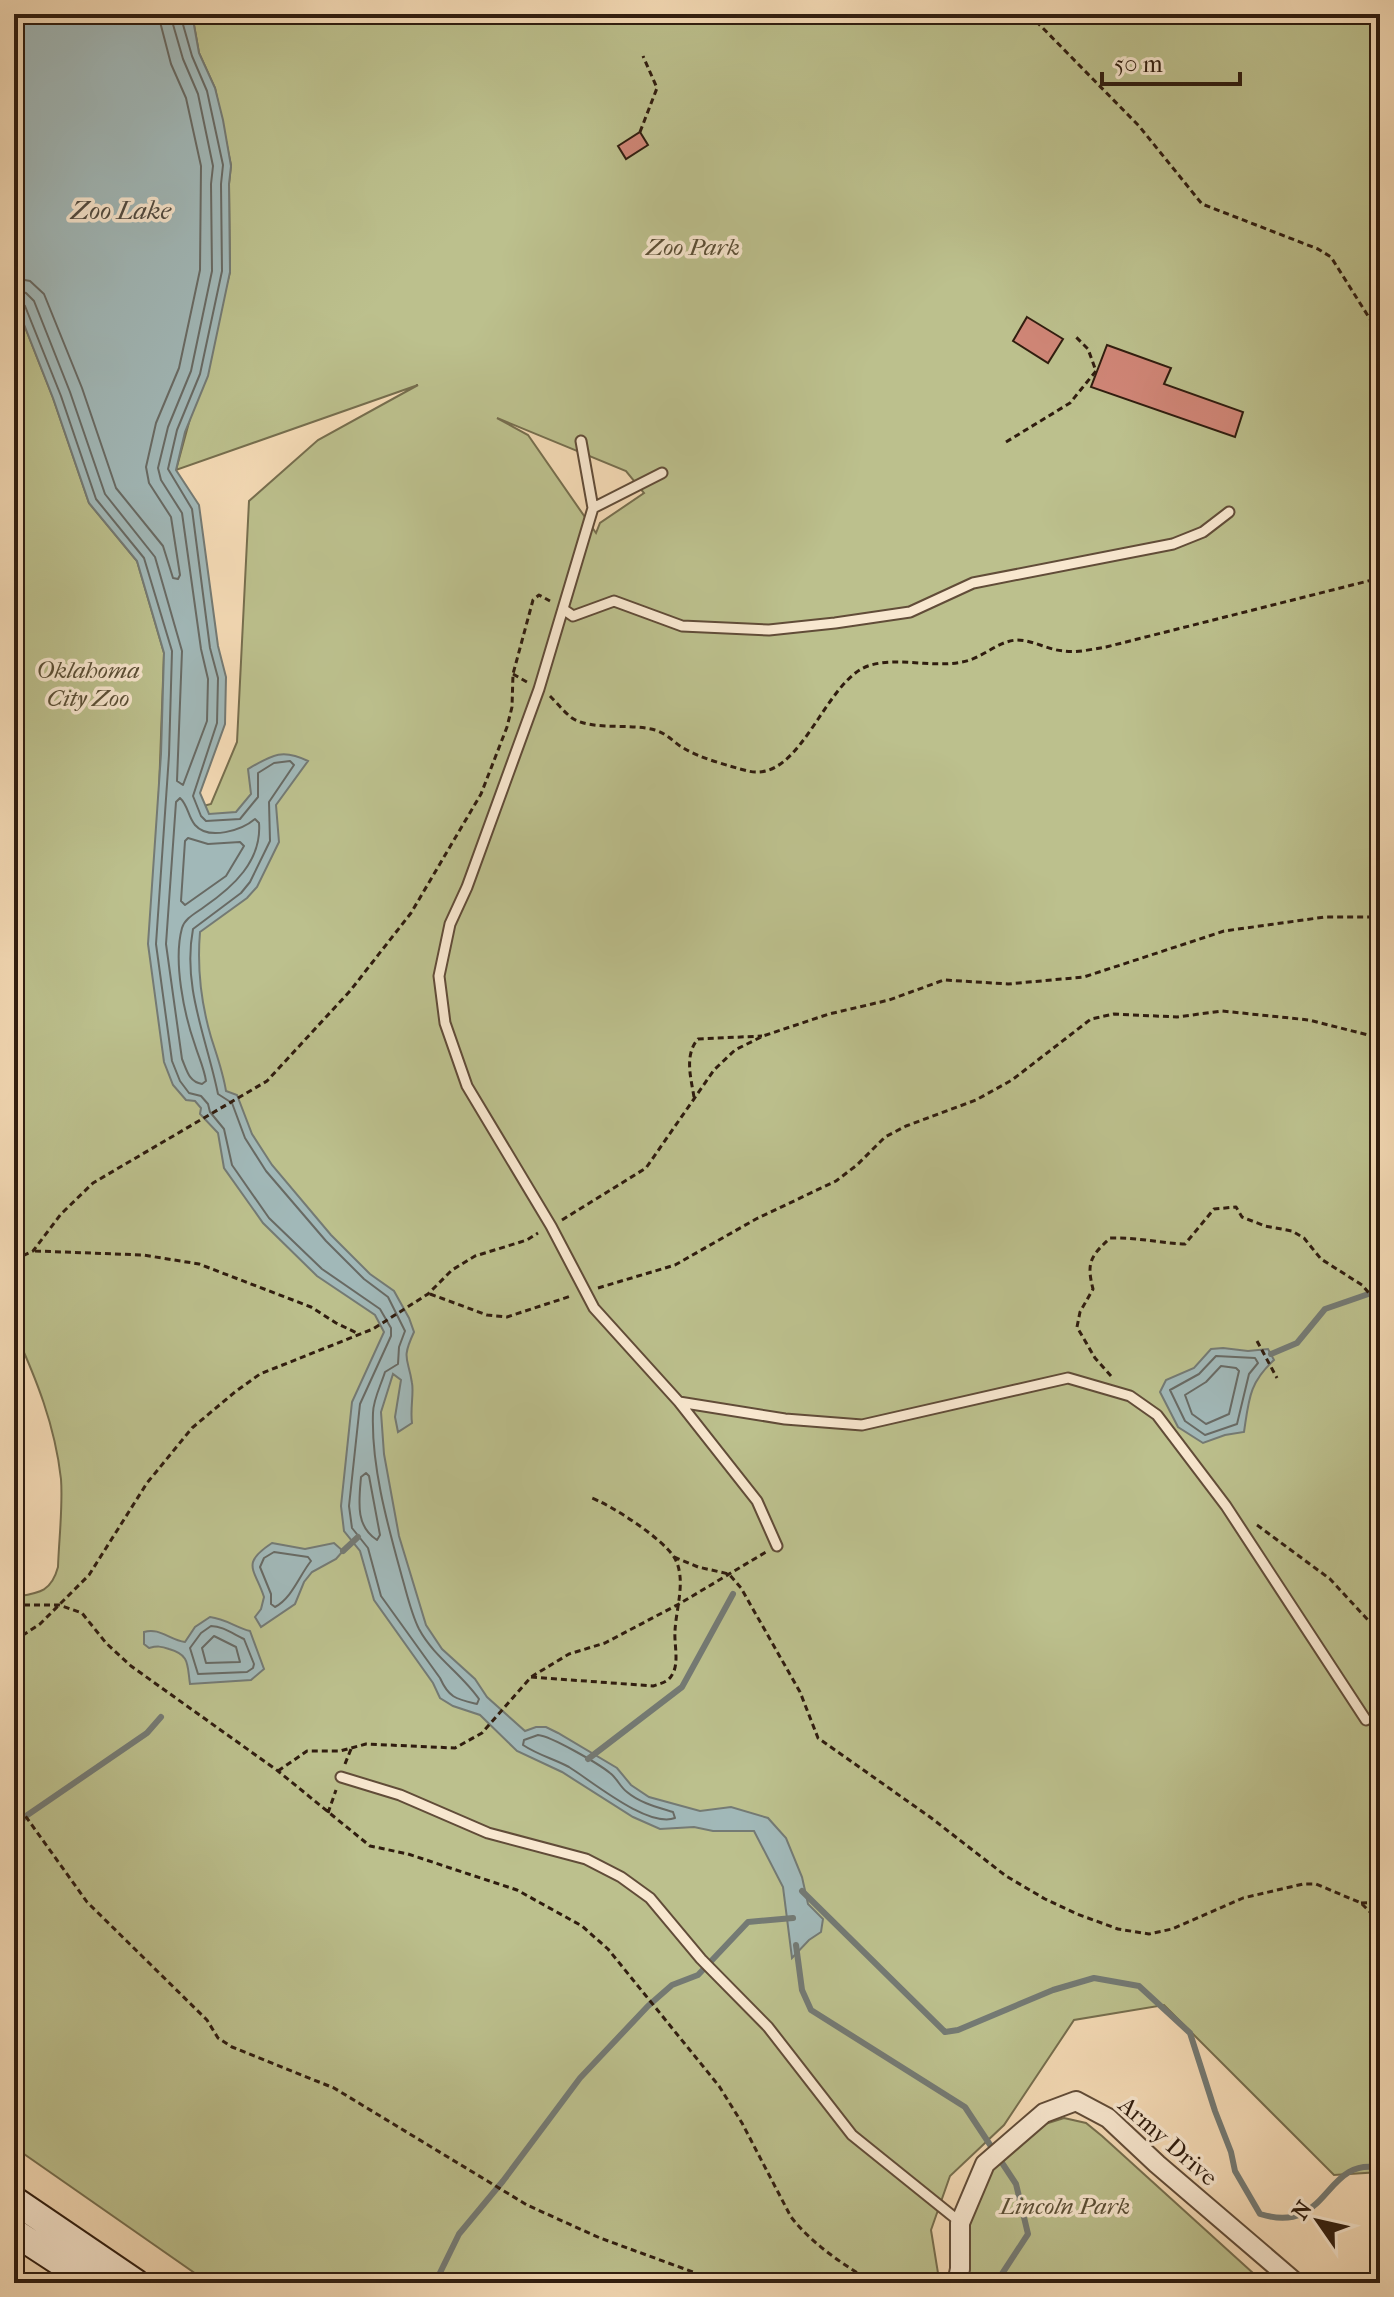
<svg xmlns="http://www.w3.org/2000/svg" width="1394" height="2297" viewBox="0 0 1394 2297" font-family="'IM FELL French Canon',serif">
	<style>
		.green { fill: #bcc08d; stroke: #766e4e; stroke-width: 2; fill-rule: evenodd }
		.water { fill: #a1b8b8; stroke: #747a74; stroke-width: 2 }
		.lines { fill: none; stroke-linecap: round; stroke-linejoin: round }
		.shore { stroke: #686a64; stroke-width: 2 }
		.stream { stroke: #747a74; stroke-width: 6 }
		.building { fill: #d08677; stroke: #301d0f; stroke-width: 2 }
		.lane-casing { stroke: #614c38; stroke-width: 13 }
		.street-casing { stroke: #614c38; stroke-width: 22 }
		.secondary-casing { stroke: #301d0f; stroke-width: 30 }
		.path { stroke: #301d0f; stroke-width: 3; stroke-dasharray: 6 4; stroke-linecap: butt }
		.lane { stroke: #f8e7cf; stroke-width: 9 }
		.street { stroke: #f8e7cf; stroke-width: 18 }
		.secondary { stroke: #f8e7cf; stroke-width: 26 }
		.labels { text-anchor: middle; dominant-baseline: central; stroke-width: 7; stroke-linejoin: round; paint-order: stroke }
		.park-label { font-size: 24px; font-style: italic; fill: #5a4e35; stroke: #f8e7cf }
		.street-label { font-size: 24px; fill: #301d0f; stroke: #f8e7cf }
		.water-label { font-size: 26px; font-style: italic; fill: #524c42; stroke: #f8e7cf }
	</style>
	<rect width="100%" height="100%" fill="#f4dab5"/>
	<filter id="stains"><feTurbulence type="fractalNoise" baseFrequency=".0025" numOctaves="4"/><feColorMatrix values="0 0 0 0 .2 0 0 0 0 .09 0 0 0 0 .02 0 0 0 .5 -.17"/></filter>
	<radialGradient id="worn" r=".72"><stop offset=".6" stop-color="#630" stop-opacity="0"/><stop offset="1" stop-color="#630" stop-opacity=".3"/></radialGradient>
	<path class="green" d="M187,14H1380V2172L1334,2175L1164,2005L1074,2020L1004,2125L950,2176L931,2230L938,2273L937,2283H209L14,2147V1597C38,1593 51,1593 58,1567C59,1538 63,1507 61,1479C55,1425 36,1378 14,1330V299L53,398L89,503L137,561L164,653L158,818L211,804L237,742L249,501L318,440L418,385L176,470L230,272L229,184L231,165L215,88L199,53L194,25ZM497,418L626,471L644,493L600,523L596,533L528,435Z
		M1064,2118L1086,2123L1102,2136L1264,2283H963V2225L983,2174L1045,2124Z"/>
	<path class="water" d="M14,14H186L194,25L199,53L215,88L223,120L231,166L229,184L230,272L208,376L185,432L176,470L199,505L218,646L226,677L225,724L200,793L209,814L236,812L251,794L248,769C272,755 282,748 308,761L276,805L279,842L257,887L247,898L200,932C197,968 201,1003 211,1037C217,1056 223,1072 226,1091L237,1095L252,1134L272,1165L331,1235L370,1274L394,1291L409,1318L414,1332C401,1360 408,1357 412,1383C414,1393 410,1409 412,1423L398,1432L395,1417L401,1380L393,1374L381,1412L384,1454L399,1536L426,1625L442,1649L475,1679L487,1697L525,1731L536,1727H546L558,1733L617,1768L631,1785L649,1797L700,1811L731,1807L768,1818L786,1838L802,1877L808,1904L823,1919L821,1932L809,1940L792,1958L783,1887L754,1831H713L694,1827L660,1829L633,1817L562,1772L517,1751L480,1715L453,1706L440,1698L433,1683L374,1600L360,1551L344,1531L341,1506L352,1402L384,1332L375,1315L317,1276L263,1223L224,1168L218,1133L200,1114L201,1108L195,1101L186,1100L173,1085L164,1062L148,944L161,754L164,653L137,561L89,503L53,398L14,299Z
		M1223,1348L1248,1351L1268,1349L1274,1360C1249,1383 1249,1399 1244,1432L1225,1435L1203,1443L1178,1427L1160,1392L1166,1380L1194,1368L1211,1349Z
		M272,1543L305,1549L334,1543L343,1551L336,1559L312,1572L304,1582L295,1604L261,1627L255,1617L261,1609L264,1597C255,1569 240,1564 272,1543Z
		M210,1617C226,1619 235,1627 250,1631L264,1669L251,1680L190,1684C187,1664 190,1655 169,1649C161,1646 157,1646 149,1648L144,1644V1632C159,1627 170,1640 185,1642L195,1627Z"/>
	<g class="lines">
		<path class="shore" d="M14,278L30,281L44,294L82,388L116,488L163,546L173,578L178,579L180,575L171,517L149,483L146,467L156,423L179,368L200,270L201,166L186,98L171,64L158,14
			M14,290L26,293L34,301L70,392L105,494L155,557L182,651L177,781L183,785L207,721L208,679L201,649L182,513L161,480L158,468L168,427L191,371L212,271L211,184L213,166L198,94L183,59L170,14
			M14,300L20,301L25,306L61,396L96,499L144,558L172,651L169,755L156,944L172,1061L180,1081L189,1093L201,1096L208,1104L210,1112L224,1129L232,1165L269,1218L322,1269L380,1309L391,1328V1336L360,1404L349,1506L352,1528L368,1548L381,1596L440,1678C449,1698 456,1699 477,1704L479,1699C462,1674 434,1657 419,1629C411,1613 407,1594 402,1577C388,1526 371,1467 373,1413C373,1400 381,1385 385,1372L398,1364L399,1347L405,1331L388,1297L364,1279L326,1241L266,1171L245,1138L232,1103L218,1094C207,1039 182,987 193,929L241,893L250,882L270,841L269,802L294,765L290,761L274,763L258,773V797L240,819L206,821L201,816L193,796L217,723L218,678L210,648L192,509L168,469L177,430L200,374L222,271L221,184L223,165L207,91L192,56L180,14
			M180,798C188,805 188,817 195,825C209,841 242,830 255,819L259,823C262,861 233,887 204,907C196,913 185,918 182,928C173,961 184,1014 195,1045C199,1058 204,1068 206,1081L202,1084C189,1082 187,1071 182,1059L166,944L176,802Z
			M188,838L208,844L240,842L244,846L226,876L185,905L181,901L185,841Z
			M1216,1356L1255,1358L1258,1363L1249,1374L1237,1424L1205,1435L1185,1421L1170,1390L1199,1374Z
			M1221,1366L1236,1368L1239,1371L1229,1414L1206,1424L1192,1414L1185,1395L1206,1382Z
			M366,1473L369,1476L380,1535L377,1540C355,1526 359,1501 361,1477Z
			M274,1552L308,1557L311,1561C299,1576 292,1598 275,1607L271,1604V1594L260,1567L264,1558Z
			M211,1626C223,1626 233,1634 244,1639L254,1664L253,1668L247,1672L198,1674L190,1648L201,1633Z
			M214,1636L236,1647L240,1662L206,1663L202,1648Z
			M538,1735C551,1736 599,1764 610,1773C617,1778 620,1787 627,1792C640,1803 657,1807 673,1812L675,1818C648,1828 593,1782 569,1767C554,1759 538,1755 523,1745L524,1740Z"/>
		<path class="stream" d="M1271,1354L1297,1343L1325,1309L1380,1290
			M343,1551L358,1537
			M588,1759L682,1687L733,1594
			M14,1828L26,1816L147,1733L161,1717
			M802,1891L945,2032L958,2030L1053,1990L1094,1978L1139,1986L1190,2033L1215,2111L1231,2152L1235,2171L1260,2214C1330,2236 1323,2156 1380,2168
			M796,1945L802,1990L811,2010L965,2107L1016,2184L1028,2234L996,2283
			M435,2283L459,2234L503,2181L580,2078L648,2006L672,1985L698,1975L748,1922L793,1918"/>
	</g>
	<path class="building" d="M640,132L648,145L626,159L618,146Z
		M1027,317L1063,339L1048,363L1013,341Z
		M1107,345L1171,368L1164,384L1243,412L1235,437L1091,387Z"/>
	<g class="lines">
		<defs>
			<path id="lane" d="M581,441L593,508
				M662,473L593,508L539,689L467,887L450,924L439,976L445,1023L467,1086L551,1226L594,1308L679,1402L785,1419L862,1425L1068,1378L1130,1396L1157,1415L1226,1506L1366,1720
				M563,609L573,616L614,601L682,626L769,630L835,623L910,612L973,583L1173,544L1203,532L1229,512
				M679,1402L757,1501L777,1546
				M341,1777L400,1795L488,1833L586,1859L621,1877L650,1898L701,1959L768,2027L852,2135L960,2222"/>
			<path id="street" d="M957,2283L960,2269V2223L985,2164L1044,2113L1076,2101L1108,2118L1157,2164L1296,2283"/>
			<path id="secondary" d="M14,2200L136,2283
				M14,2232L92,2283"/>
		</defs>
		<use href="#lane" class="lane-casing"/>
		<use href="#street" class="street-casing"/>
		<use href="#secondary" class="secondary-casing"/>
		<path class="path" d="M1029,14L1139,126L1202,204L1318,249L1331,257L1380,335
			M640,132L657,88L643,56
			M1006,442L1070,403L1096,371L1088,349L1076,337
			M513,674L527,682
			M550,696C557,703 564,712 572,718C592,731 631,723 655,730C668,734 674,743 685,749C700,758 732,767 748,771C802,784 825,677 871,665C900,657 932,668 962,662C982,659 997,641 1017,640C1033,640 1048,650 1064,651C1077,653 1093,649 1106,647L1380,578
			M694,1097C691,1078 684,1055 698,1039L762,1036
			M562,1220L646,1168L714,1070L735,1050L763,1036L829,1014L889,1000L944,980L1008,984L1084,977L1224,931L1325,917H1380
			M35,1251L143,1255L199,1264L311,1307L336,1323L359,1334
			M14,1260L33,1251L61,1214L93,1183L267,1081L350,991L411,913L481,794L507,727L512,707L513,674L533,600L539,595L550,601
			M598,1288L675,1265L756,1219L836,1181L857,1165L885,1137L906,1126L976,1100L1012,1080L1091,1019L1114,1014L1177,1017L1222,1011L1309,1020L1380,1038
			M430,1294L487,1315L507,1317L571,1296
			M1257,1341L1277,1378
			M1111,1376L1095,1358L1077,1327L1080,1312L1093,1289C1086,1262 1091,1256 1110,1238C1136,1237 1159,1243 1185,1244L1214,1209L1236,1207L1242,1217L1265,1226L1292,1231L1304,1238L1321,1259L1362,1285L1380,1306
			M1257,1525L1330,1579L1380,1633
			M674,1557L698,1567L729,1574L741,1588L800,1692L818,1738L930,1817L1006,1876L1045,1899L1077,1914L1118,1929L1149,1934L1172,1929L1243,1898L1303,1884H1316L1361,1903L1380,1922
			M14,1605H59L82,1613L106,1643L131,1666L278,1771L370,1846L408,1854L517,1890L582,1926L608,1949L719,2086L742,2123L791,2217C813,2245 844,2265 874,2283
			M14,1641L40,1624L89,1575L147,1483L192,1428L235,1392L260,1374L373,1329L428,1294L452,1270L475,1256L527,1240L538,1233
			M531,1677L653,1686C662,1683 669,1682 673,1673C679,1662 674,1643 675,1631C676,1608 687,1578 674,1557C662,1538 610,1504 589,1497
			M345,1764L351,1749
			M278,1771L307,1751H340L366,1744L455,1748L482,1733L531,1677L569,1654L605,1643L679,1604L766,1552
			M14,1800L87,1902L207,2020L218,2038L232,2047L334,2088L527,2205L600,2238L723,2283
			M328,1813L336,1790
			M1361,1903L1380,1902"/>
		<use href="#lane" class="lane"/>
		<use href="#street" class="street"/>
		<use href="#secondary" class="secondary"/>
	</g>
	<g class="labels">
		<g class="park-label">
			<text x="693" y="247">Zoo Park</text>
			<text x="88" y="670">Oklahoma<tspan x="88" dy="28">City Zoo</tspan></text>
			<text x="1065" y="2206">Lincoln Park</text>
		</g>
		<g class="street-label">
			<text transform="translate(1168 2141) rotate(41)">Army Drive</text>
		</g>
		<g class="water-label">
			<text x="121" y="210">Zoo Lake</text>
		</g>
	</g>
	<rect width="1394" height="2297" fill="none" stroke="#f4dab5" stroke-width="48"/>
	<rect x="16" y="16" width="1362" height="2265" fill="none" stroke="#301d0f" stroke-width="4"/>
	<rect x="24" y="24" width="1346" height="2249" fill="none" stroke="#301d0f" stroke-width="2"/>
	<g transform="translate(1318 2221) rotate(304)" stroke="#f8e7cf" stroke-width="6" paint-order="stroke">
	<path d="M0-6L14 30L0 20L-14 30Z" fill="#301d0f"/>
	<text y="-12" font-size="22" font-weight="bold" text-anchor="middle" fill="#301d0f">N</text>
	</g>
	<path d="M1102 72v12h138v-12" fill="none" stroke="#301d0f" stroke-width="4"/>
	<text x="1114" y="72" font-size="24" fill="#301d0f" stroke="#f8e7cf" stroke-width="6" paint-order="stroke">50 m</text>
	<rect width="100%" height="100%" filter="url(#stains)"/>
	<rect width="100%" height="100%" fill="url(#worn)"/>
</svg>
